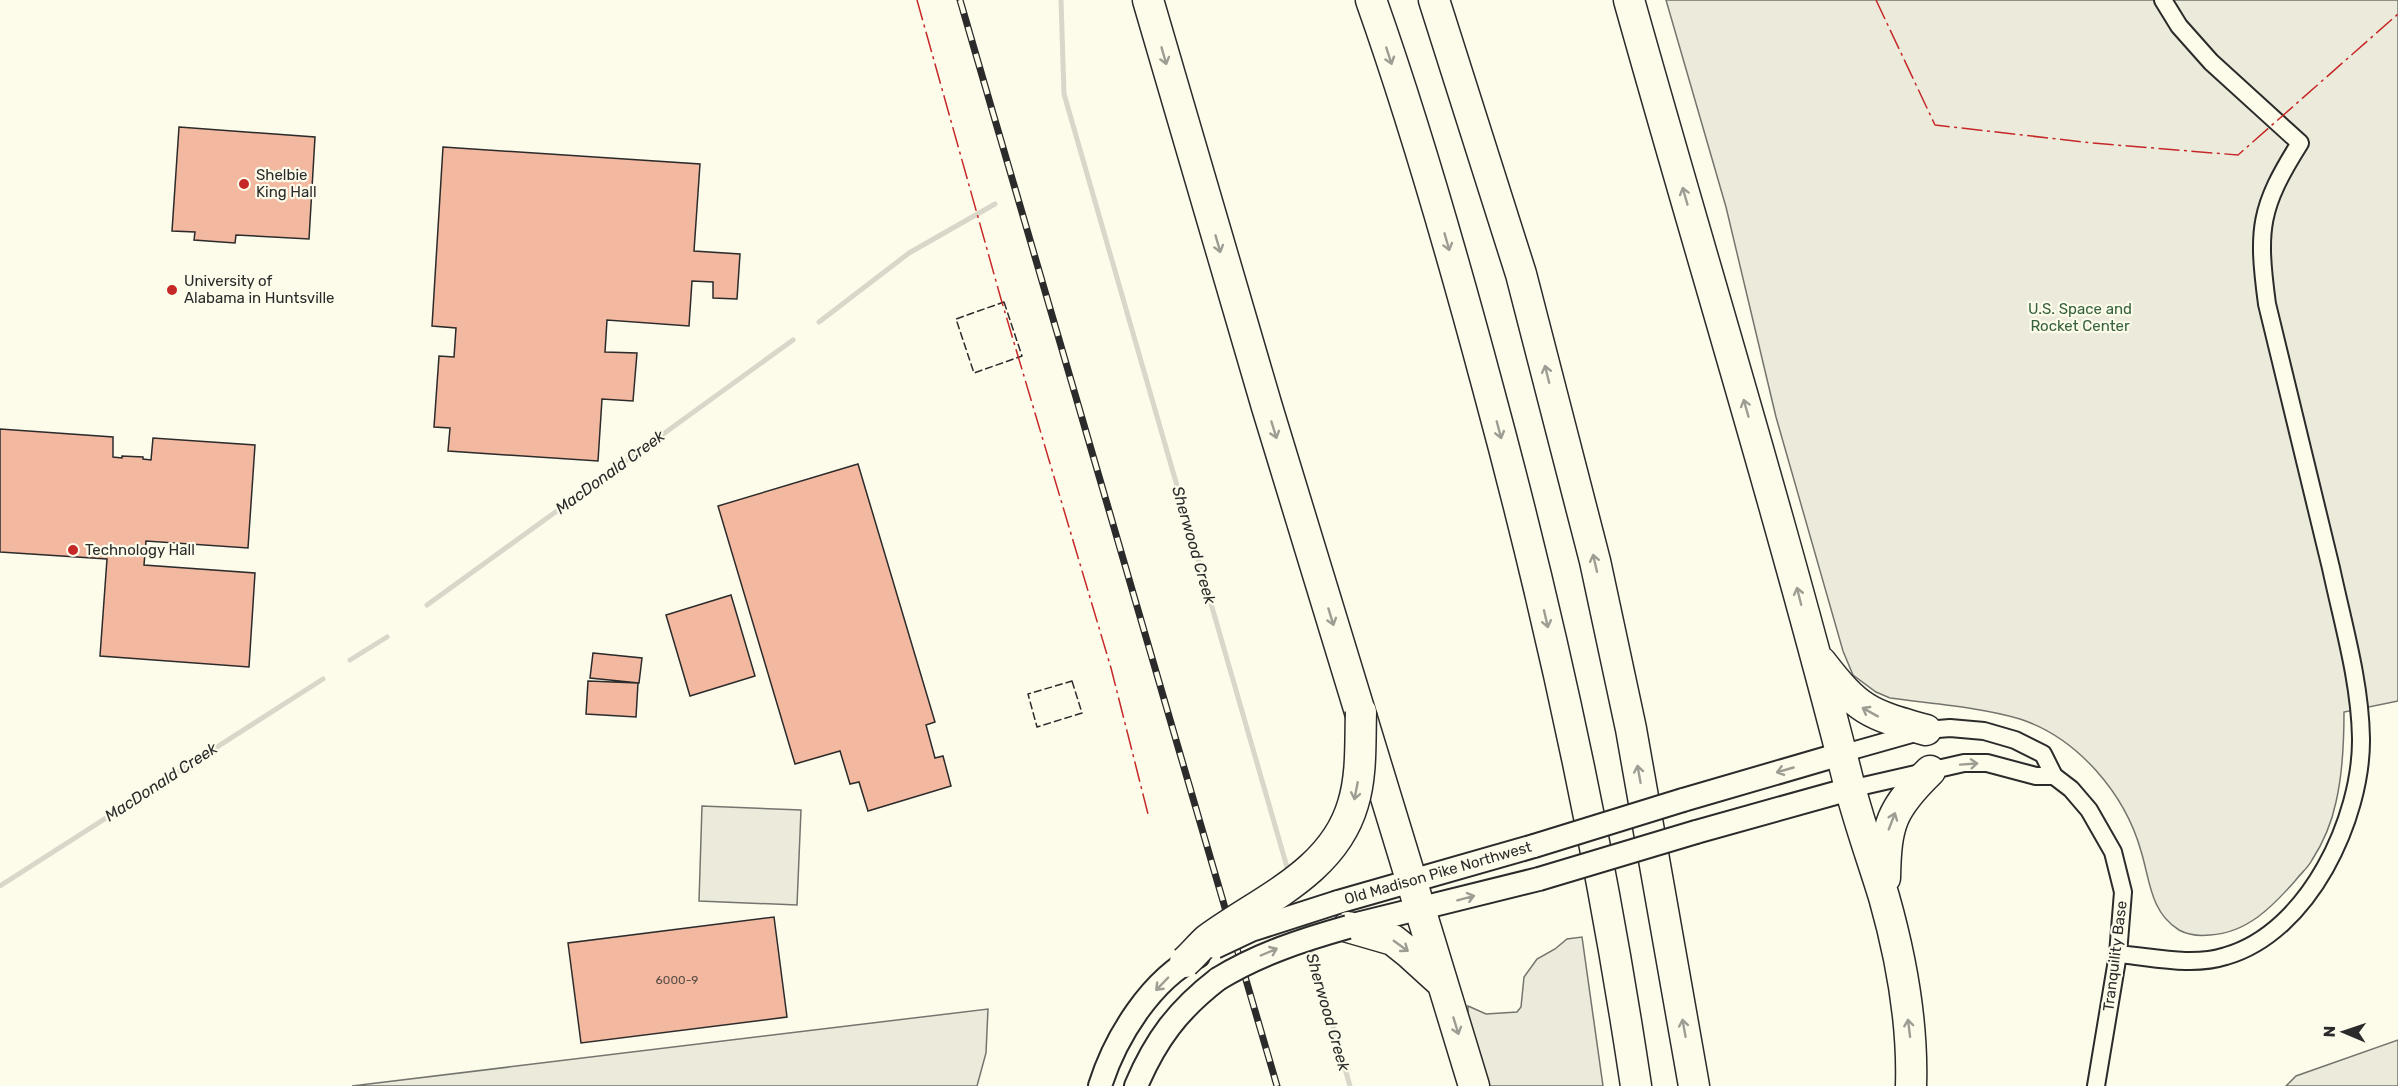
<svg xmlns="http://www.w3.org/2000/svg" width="2398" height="1086" viewBox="0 0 2398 1086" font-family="Rubik,sans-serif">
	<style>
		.green { fill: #ecebdb; stroke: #74746e; stroke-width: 1.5 }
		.parking { fill: #eceadb; stroke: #74746e; stroke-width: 1.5 }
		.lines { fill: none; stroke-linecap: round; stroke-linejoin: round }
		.stream { stroke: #d8d7c9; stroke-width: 5 }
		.building { fill: #f2b8a0; stroke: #2b2b2b; stroke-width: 1.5 }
		.street-casing { stroke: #2b2b2b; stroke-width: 20 }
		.secondary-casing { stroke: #2b2b2b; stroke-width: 26 }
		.highway-casing { stroke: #2b2b2b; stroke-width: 33 }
		.street { stroke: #fdfbea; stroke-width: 16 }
		.secondary { stroke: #fdfbea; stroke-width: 22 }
		.highway { stroke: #fdfbea; stroke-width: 30 }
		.rail-casing { stroke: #2b2b2b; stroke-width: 7 }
		.rail { stroke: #fdfbea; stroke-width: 4.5; stroke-dasharray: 14; stroke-linecap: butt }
		.secondary-bridge-casing { stroke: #2b2b2b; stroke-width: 26; stroke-linecap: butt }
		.highway-bridge-casing { stroke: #2b2b2b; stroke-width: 33; stroke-linecap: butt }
		.secondary-bridge { stroke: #fdfbea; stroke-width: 22 }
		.highway-bridge { stroke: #fdfbea; stroke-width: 30 }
		.fence { stroke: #2b2b2b; stroke-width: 1.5; stroke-dasharray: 8 3; stroke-linecap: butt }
		.power { stroke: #c62828; stroke-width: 1.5; stroke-dasharray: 21 4.5 3 4.5; stroke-linecap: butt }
		.oneway { stroke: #9e9d94 }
		.poi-dot { fill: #c62828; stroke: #fdfbea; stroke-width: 2 }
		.labels { text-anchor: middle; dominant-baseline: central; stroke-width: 4.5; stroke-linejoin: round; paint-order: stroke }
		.number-label { font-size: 12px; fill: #5d4e48 }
		.poi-label { font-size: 15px; fill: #2b2b2b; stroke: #fdfbea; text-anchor: start }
		.park-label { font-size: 15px; fill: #34623c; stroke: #fdfbea }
		.street-label { font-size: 15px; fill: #2b2b2b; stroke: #fdfbea }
		.water-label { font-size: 16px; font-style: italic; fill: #2b2b2b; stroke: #fdfbea }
	</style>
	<rect width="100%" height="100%" fill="#fdfbea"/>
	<path class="green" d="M1666,0H2398V701L2344,712C2344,741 2343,772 2336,802C2332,821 2323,843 2312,860C2308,868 2300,874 2295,881C2272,907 2247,933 2210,935C2200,936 2188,935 2179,930C2150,912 2150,880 2141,851C2125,794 2078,738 2020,719C1979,707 1933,704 1890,698L1876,692L1853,675L1843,651L1776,417L1726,207Z
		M702,806L801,810L797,905L699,901Z
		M1582,937L1603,1086H1489L1468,1015V1006L1486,1014L1517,1012L1521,1007L1524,977L1537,959L1555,949L1567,939Z"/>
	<path class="parking" d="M988,1009L986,1053L977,1086H352Z
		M2398,1040V1086H2286L2296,1076Z"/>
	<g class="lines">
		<path class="stream" d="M1061,0L1064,94L1289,874
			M819,322L909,253L995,204
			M427,605L793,340
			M350,660L387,637
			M0,886L323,679
			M1309,943L1350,1086"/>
	</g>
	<path class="building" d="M179,127L315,137L309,239L236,235L235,243L194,240L195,232L172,231Z
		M443,147L700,164L694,251L740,254L737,299L713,298V282L692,281L689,326L607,320L605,352L637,353L633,401L602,399L598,461L448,451L450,428L434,427L439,356L454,357L456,328L432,326Z
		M0,429L113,437V457L122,458V456L143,457V459L151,460L153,438L255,445L248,548L146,541L144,565L255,573L249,667L100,656L107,559L0,552Z
		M858,464L935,722L926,725L935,758L943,756L951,786L868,811L859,782L850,784L840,751L795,764L718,506Z
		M731,595L755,676L690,696L666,615Z
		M593,653L642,658L639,683L590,678Z
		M588,681L638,683L636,717L586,714Z
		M774,917L787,1017L581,1043L568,943Z"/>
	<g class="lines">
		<defs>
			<path id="street" d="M1841,754L1926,730L1950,728L1984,731L2015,740L2043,754L2054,776L2071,789L2089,810L2113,852L2123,892L2118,954L2096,1086
				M1850,789L1964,763H1987L2036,776H2054
				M2118,954C2153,957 2192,967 2226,956C2309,932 2362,818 2361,738C2360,681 2343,624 2331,568C2310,480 2289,392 2267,304C2257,229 2259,208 2300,143L2211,62L2179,26L2163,0"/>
			<path id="secondary" d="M1683,800L1841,754
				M1696,832L1850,789
				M1338,902L1534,846
				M1349,926L1539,879
				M1100,1086C1115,1038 1151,979 1198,956
				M1136,1086C1156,1039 1178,1010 1218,979"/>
			<path id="highway" d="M1148,0L1267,407L1474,1086
				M1371,0C1416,127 1453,257 1488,388C1550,617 1601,851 1636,1086
				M1434,0L1521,274L1595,561L1631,729L1694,1086
				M1629,0C1701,257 1780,513 1846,772C1856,814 1871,855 1884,897C1901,957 1913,1023 1911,1086
				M1821,662C1858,710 1868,714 1926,730
				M1885,878C1886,824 1891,809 1930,771
				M1348,927L1393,940L1408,952L1441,982"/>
		</defs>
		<use href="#street" class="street-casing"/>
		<use href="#secondary" class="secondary-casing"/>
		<use href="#highway" class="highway-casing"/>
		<use href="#street" class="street"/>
		<use href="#secondary" class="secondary"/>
		<use href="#highway" class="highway"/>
		<defs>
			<path id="rail" d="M960,0L1277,1086"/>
		</defs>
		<use href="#rail" class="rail-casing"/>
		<use href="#rail" class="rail"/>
		<defs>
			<path id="secondary-bridge" d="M1534,846L1683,800
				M1539,879L1696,832
				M1215,947L1251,930L1338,902
				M1218,979C1259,954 1302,940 1348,927"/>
			<path id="highway-bridge" d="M1185,962C1193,955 1200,946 1208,939C1261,900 1333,873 1353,804C1362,775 1360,742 1361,712"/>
		</defs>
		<use href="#secondary-bridge" class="secondary-bridge-casing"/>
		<use href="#highway-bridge" class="highway-bridge-casing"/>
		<use href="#secondary-bridge" class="secondary-bridge"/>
		<use href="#highway-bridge" class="highway-bridge"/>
		<path class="fence" d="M1004,302L1022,356L974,373L956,319Z
			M1072,681L1082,713L1037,727L1028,694Z"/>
		<path class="power" d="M917,0L1001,299L1111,668L1148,814
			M1876,0L1935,125L2092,143L2238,155L2398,14"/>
	</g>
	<defs><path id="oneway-shaft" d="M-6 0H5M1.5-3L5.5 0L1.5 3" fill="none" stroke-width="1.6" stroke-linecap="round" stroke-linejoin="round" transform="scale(1.5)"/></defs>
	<g class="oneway">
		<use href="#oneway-shaft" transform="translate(1164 56) rotate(74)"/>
		<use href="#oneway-shaft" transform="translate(1389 56) rotate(72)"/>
		<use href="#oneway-shaft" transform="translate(1685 196) rotate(-106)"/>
		<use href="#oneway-shaft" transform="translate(1447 242) rotate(74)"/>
		<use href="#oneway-shaft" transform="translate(1218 244) rotate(74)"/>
		<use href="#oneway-shaft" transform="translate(1547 374) rotate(-104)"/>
		<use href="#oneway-shaft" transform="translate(1746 408) rotate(-106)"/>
		<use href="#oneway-shaft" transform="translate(1274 430) rotate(73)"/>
		<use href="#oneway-shaft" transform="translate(1499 430) rotate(75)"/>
		<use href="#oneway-shaft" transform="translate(1595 563) rotate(-103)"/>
		<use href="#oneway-shaft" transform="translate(1799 596) rotate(-104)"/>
		<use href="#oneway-shaft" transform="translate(1331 617) rotate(73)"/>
		<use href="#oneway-shaft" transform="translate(1546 619) rotate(77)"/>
		<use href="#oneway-shaft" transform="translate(1870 712) rotate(-151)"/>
		<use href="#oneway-shaft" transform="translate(1969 764) rotate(-4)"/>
		<use href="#oneway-shaft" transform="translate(1785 770) rotate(164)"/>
		<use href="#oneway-shaft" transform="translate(1639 774) rotate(-100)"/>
		<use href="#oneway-shaft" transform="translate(1356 791) rotate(101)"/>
		<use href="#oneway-shaft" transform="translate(1892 821) rotate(-69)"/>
		<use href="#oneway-shaft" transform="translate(1466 898) rotate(-15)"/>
		<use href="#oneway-shaft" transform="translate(1401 946) rotate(36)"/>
		<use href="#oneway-shaft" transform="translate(1269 952) rotate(-23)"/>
		<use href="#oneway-shaft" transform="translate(1162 984) rotate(134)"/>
		<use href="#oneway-shaft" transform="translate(1456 1026) rotate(73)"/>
		<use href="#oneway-shaft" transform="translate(1684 1028) rotate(-100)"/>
		<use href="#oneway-shaft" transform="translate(1909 1028) rotate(-97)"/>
	</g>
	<g class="poi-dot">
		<circle cx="244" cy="184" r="6"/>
		<circle cx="172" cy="290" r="6"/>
		<circle cx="73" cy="550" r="6"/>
	</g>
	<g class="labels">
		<g class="number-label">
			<text x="677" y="980">6000-9</text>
		</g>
		<g class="poi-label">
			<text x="256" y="175">Shelbie<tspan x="256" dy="17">King Hall</tspan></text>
			<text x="184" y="281">University of<tspan x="184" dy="17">Alabama in Huntsville</tspan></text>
			<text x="85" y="550">Technology Hall</text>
		</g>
		<g class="park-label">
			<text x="2080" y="309">U.S. Space and<tspan x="2080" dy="17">Rocket Center</tspan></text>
		</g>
		<g class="street-label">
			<text transform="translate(1438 873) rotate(-16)">Old Madison Pike Northwest</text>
			<text transform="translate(2115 956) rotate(-83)">Tranquility Base</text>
		</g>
		<g class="water-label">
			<text transform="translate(610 472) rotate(-36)">MacDonald Creek</text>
			<text transform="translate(1194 545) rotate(74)">Sherwood Creek</text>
			<text transform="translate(161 782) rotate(-33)">MacDonald Creek</text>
			<text transform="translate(1328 1012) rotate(74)">Sherwood Creek</text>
		</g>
	</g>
	<g transform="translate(2344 1032) rotate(272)" stroke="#fdfbea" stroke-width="4.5" paint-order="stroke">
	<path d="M0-4.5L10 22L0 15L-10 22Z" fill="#2b2b2b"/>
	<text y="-9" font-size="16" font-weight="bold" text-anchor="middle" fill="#2b2b2b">N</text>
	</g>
</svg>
